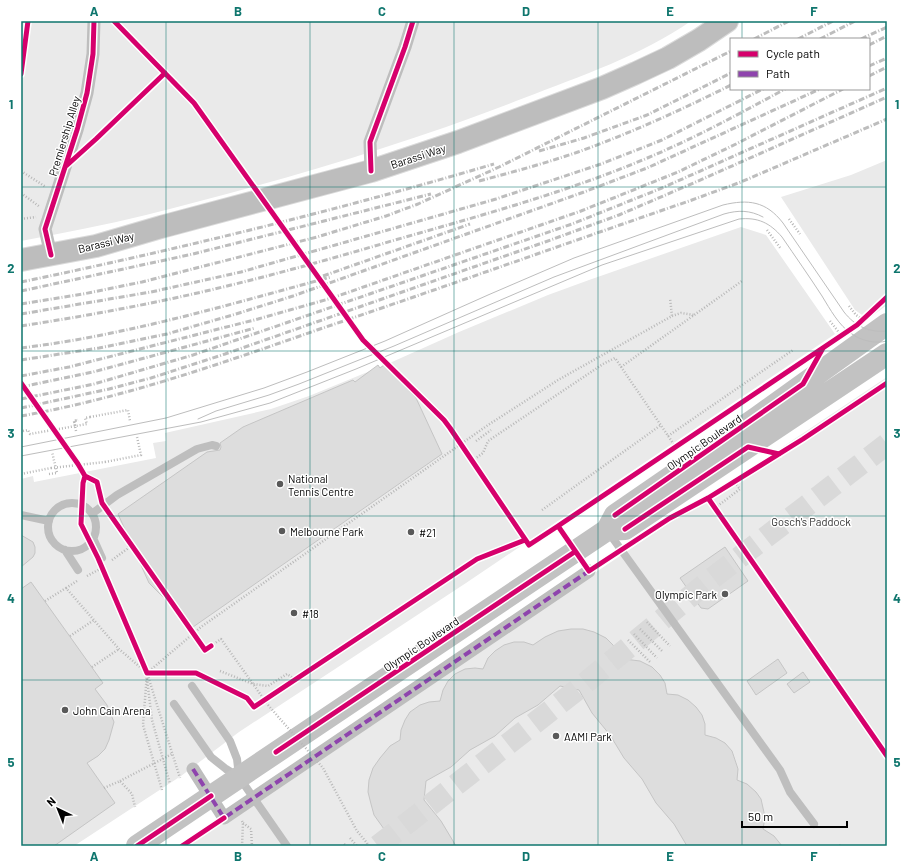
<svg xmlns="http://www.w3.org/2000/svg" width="908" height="867" viewBox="0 0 908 867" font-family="Barlow,sans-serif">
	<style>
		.green { fill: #eaeaea }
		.building { fill: #ddd; stroke: #c5c5c5 }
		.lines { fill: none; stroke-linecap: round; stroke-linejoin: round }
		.motorway-tunnel { stroke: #d9d9d9; stroke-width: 22; stroke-dasharray: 22 11; stroke-linecap: butt }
		.primary-casing { stroke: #dbdbdb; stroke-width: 24 }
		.path { stroke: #b8b8b8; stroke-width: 2.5; stroke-dasharray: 1 2; stroke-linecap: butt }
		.service { stroke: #bebebe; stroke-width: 8 }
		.pedestrian { stroke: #bebebe; stroke-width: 13 }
		.secondary { stroke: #c2c2c2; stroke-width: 22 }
		.primary { stroke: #bdbdbd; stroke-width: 22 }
		.tram { stroke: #bdbdbd; stroke-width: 1 }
		.rail { stroke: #bdbdbd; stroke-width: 3; stroke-dasharray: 6 2 1 2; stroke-linecap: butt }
		.path-bridge { stroke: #b8b8b8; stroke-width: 2.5; stroke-dasharray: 1 2; stroke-linecap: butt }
		.quiet { stroke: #8e44ad; stroke-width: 4; stroke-dasharray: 8 4; stroke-linecap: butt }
		.cycleway-casing { stroke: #fff; stroke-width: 8 }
		.cycleway { stroke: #d6006c; stroke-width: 5 }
		.grid { fill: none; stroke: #0f766e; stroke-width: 1; stroke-opacity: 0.55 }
		.poi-dot { fill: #595959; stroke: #fff; stroke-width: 1.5 }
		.labels { text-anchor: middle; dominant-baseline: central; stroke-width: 3; stroke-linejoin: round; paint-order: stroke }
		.street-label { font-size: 11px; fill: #000; stroke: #fff }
		.poi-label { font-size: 11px; fill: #000; stroke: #fff; text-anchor: start }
		.park-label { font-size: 11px; fill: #303030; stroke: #fff }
		.neatline { fill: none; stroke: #0f766e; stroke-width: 1.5 }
		.grid-label { font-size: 13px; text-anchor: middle; font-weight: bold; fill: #0f766e }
	</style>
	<rect width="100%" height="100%" fill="#fff"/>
	<path class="green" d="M21,21H691C640,56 581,76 524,98C401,146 274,183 146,215C105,225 63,233 21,241Z
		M887,160V305L868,319L855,310L781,197L851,175Z
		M741,227L766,235L835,334L466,583L239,732L181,776L74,846H21V479L33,476L34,482L156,458L153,443L166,441L165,433L271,409L309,396L392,362L459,332L548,295L589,280Z
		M887,377V846H188L241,810Z"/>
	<path class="building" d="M378,365L380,368L384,365L416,398L442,454L193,627L149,583L118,514L207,452L220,450L221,447L220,443L243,427L353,380L355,382Z
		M21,535L33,542L35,547V553L33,557L21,567Z
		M725,547L748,581L708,609L701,608L680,578Z
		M31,582L103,683L95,689L107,705L114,722L109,740L105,749L98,756L87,763L115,803L54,846H21V589Z
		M571,629H583L594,632L606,638L613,645L624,659L640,661L652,667L660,675L665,683L667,694L678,695L688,700L696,707L702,715L705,724V735L716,738L725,743L732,751L738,769L737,780L747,784L756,792L761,799L765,817L763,829L774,836L782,846H687L674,824L656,803L642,779L624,758L610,735L592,713L579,690L560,686L538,705L515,718L495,736L470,750L451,767L426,781L424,800L441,821L456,846H380L381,839L384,829L374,815L371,804L368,792L369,780L373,768L380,758L390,746L400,740L401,730L405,720L410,712L420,705L429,702L440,701L443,690L448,681L455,674L465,669L475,668L483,669L488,658L495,651L504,645L514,642H524L533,645L545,637L558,631Z
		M778,659L787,673L756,695L747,681Z
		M803,672L810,682L794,693L787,684Z"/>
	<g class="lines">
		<path class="motorway-tunnel" d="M378,846L578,689L710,580L887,444"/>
		<defs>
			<path id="primary" d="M21,260L96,246L161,227L371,171L458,142L602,88L636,73L668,58L699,40L727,21"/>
		</defs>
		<use href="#primary" class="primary-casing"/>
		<path class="path" d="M21,171L46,187
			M21,193L40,207
			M21,219L36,217
			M789,219L800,234
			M767,230L781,249
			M849,306L856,315L862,319
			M873,310L887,297
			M672,316L681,313L694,315
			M830,321L841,335
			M621,367L742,281
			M90,417L128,410L130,421
			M21,431H23
			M76,431L74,421L78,420
			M668,436L793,350
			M476,441L491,430
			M472,461L483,453L488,441L603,364L615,358L675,446
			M105,462L141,455L137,437
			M21,474L51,468
			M49,474L57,473L52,452
			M701,501L708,498
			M715,508L740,489L734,482
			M542,510L661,425
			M558,526L804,360
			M529,545L558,526L566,538
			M112,560L127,549L131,542
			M599,564L614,555
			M87,576L100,569
			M66,588L77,581
			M45,601L66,588L119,649L147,673L180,778
			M647,622L670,646
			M640,629L663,652
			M634,634L657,658
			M70,636L94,620
			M628,640L651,663
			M211,646L221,639L268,705
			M92,667L119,649
			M220,671L253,684L268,686L287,674L296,680
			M147,679L152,720L170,784
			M272,696L477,559L525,540
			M120,781L172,754
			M104,788L120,781L132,794L135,807
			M162,790L143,725L147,673L201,627L488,425L558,380L672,316L670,298
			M242,821L243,823L242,846
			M243,823L251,829L252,846
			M350,838L357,846
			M367,843L368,846
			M344,844L346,846
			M839,845L840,846"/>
		<path class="service" d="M48 527a24 24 0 1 1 48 0a24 24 0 1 1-48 0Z
			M93,513L117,495L197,449L212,445L216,446
			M21,515L49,521
			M609,533L780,770L790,792L814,824
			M93,538L102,558
			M65,550L78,570
			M192,686L230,741L237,759L239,776
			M174,704L211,757L226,769L239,777L287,846"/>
		<path class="pedestrian" d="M371,171L370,142L405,47L413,21
			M51,255L45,229L77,130L87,93L93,54L94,21
			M193,769L224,818L589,571"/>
		<path class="secondary" d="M607,530L615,515L756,418L887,324
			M137,846L607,530L625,529L887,354"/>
		<use href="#primary" class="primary"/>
		<path class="tram" d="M198,419L216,411L269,395L299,384L394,346L554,277L724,214C738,210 750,210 763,217
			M21,447L166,418L264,388L307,372L385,341L488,295L574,258L723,205C748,199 766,201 783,223L844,312C855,326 869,333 887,331
			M21,456L201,422L270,403L356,369L602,265L739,219C758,217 770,223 782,237C795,256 809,276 822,296C830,309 839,326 852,334C862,341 875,344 887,341"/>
		<path class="rail" d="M754,39L789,21
			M798,39L833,21
			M820,39L855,21
			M861,39L887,27
			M869,45L887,36
			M869,66L887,58
			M869,76L887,67
			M539,151L584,138L647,115L731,73
			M479,181C513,172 546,163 578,152C631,133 681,110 731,85
			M323,276L470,224
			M21,282C180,249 338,210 494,164
			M21,291L193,254L431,194
			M21,304L83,294L142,282L317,237L386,216L418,204L499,167L731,51
			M21,314L151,292L241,272L496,199L601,164L662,140L763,89
			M21,326C99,314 178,299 255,279C302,267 348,254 395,240C479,216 564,193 645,159C693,139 739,114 785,89
			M21,348C128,335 227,305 331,277
			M21,360L99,348L167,334L236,314L293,296L584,192L647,168L820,89
			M21,376L69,367L258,319L332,298L581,211L678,172L736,144L843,89
			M21,387L93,372L255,328
			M21,399L94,384L193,355L572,224L662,188L887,88
			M21,408L109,389L151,378L225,354L545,242L619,215L705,178L887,97
			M21,416C123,398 220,364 317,330C442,288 567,243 692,200L741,182L887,119"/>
		<path class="path-bridge" d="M75,426L74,421L78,420
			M23,431L28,430L30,434L87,424L85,418L90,417
			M51,468L105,462
			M268,705L323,768L357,831L367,843"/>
		<path class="quiet" d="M193,769L224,818L589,571"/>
		<defs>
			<path id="cycleway" d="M114,21L194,103L363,340L444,420L450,428L529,545L558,526L589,571L670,518L708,498L803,439L887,383
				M21,74L28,21
				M66,166L96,139L165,73
				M371,171L370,142L405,47L413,21
				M51,255L45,229L77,130L87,93L93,54L94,21
				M21,383L78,464L85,476L97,482L102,503L205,650L211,646
				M85,476L83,483L81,524L98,558L147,673H196L247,698L254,707L477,559L525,540
				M708,498L887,756
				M615,515L803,384L823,348
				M558,526L857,325L887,297
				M625,529L748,447L779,454
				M276,752L573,553
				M137,846L211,796
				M182,846L224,818"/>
		</defs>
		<use href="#cycleway" class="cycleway-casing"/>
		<use href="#cycleway" class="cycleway"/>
	</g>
	<path class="grid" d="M166,21V846M310,21V846M454,21V846M598,21V846M742,21V39M742,89V846M21,187H887M21,351H887M21,516H887M21,680H887"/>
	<g class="poi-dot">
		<circle cx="280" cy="484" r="4"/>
		<circle cx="282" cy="531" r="4"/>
		<circle cx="411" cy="532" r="4"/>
		<circle cx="725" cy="594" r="4"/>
		<circle cx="294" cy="613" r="4"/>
		<circle cx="65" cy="710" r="4"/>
		<circle cx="556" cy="736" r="4"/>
	</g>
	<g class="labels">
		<g class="street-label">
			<text transform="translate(64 136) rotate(-73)">Premiership Alley</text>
			<text transform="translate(418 156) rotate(-18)">Barassi Way</text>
			<text transform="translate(106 242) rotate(-14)">Barassi Way</text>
			<text transform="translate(704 442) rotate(-35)">Olympic Boulevard</text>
			<text transform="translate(421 644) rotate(-34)">Olympic Boulevard</text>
		</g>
		<g class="poi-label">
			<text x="288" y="478">National<tspan x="288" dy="13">Tennis Centre</tspan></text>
			<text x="290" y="531">Melbourne Park</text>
			<text x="419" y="532">#21</text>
			<text x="717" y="594" text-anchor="end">Olympic Park</text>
			<text x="302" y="613">#18</text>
			<text x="73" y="710">John Cain Arena</text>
			<text x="564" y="736">AAMI Park</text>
		</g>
		<g class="park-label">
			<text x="811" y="521">Gosch's Paddock</text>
		</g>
	</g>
	<rect width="908" height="867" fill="none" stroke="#ffffff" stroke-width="44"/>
	<rect x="730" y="38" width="140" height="52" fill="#ffffff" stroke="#999999"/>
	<rect x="738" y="51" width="20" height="6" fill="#d6006c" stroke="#999999"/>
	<text x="766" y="58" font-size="12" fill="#000000">Cycle path</text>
	<rect x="738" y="71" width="20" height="6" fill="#8e44ad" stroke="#999999"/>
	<text x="766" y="78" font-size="12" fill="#000000">Path</text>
	<g transform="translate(58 809) rotate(317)" stroke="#ffffff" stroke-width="3" paint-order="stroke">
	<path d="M0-3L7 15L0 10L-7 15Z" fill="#000000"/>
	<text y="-6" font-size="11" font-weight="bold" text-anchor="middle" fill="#000000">N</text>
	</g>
	<path d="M742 821v6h105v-6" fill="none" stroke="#000000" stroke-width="2"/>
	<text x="748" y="821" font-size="12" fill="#000000" stroke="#ffffff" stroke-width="3" paint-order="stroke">50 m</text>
	<rect x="22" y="22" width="864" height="823" class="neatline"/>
	<g class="grid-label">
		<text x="94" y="16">A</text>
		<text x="238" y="16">B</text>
		<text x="382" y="16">C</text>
		<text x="526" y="16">D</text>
		<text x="670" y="16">E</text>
		<text x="814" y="16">F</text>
		<text x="11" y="109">1</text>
		<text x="897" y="109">1</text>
		<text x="11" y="273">2</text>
		<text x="897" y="273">2</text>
		<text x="11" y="438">3</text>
		<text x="897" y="438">3</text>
		<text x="11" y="603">4</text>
		<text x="897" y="603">4</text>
		<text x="11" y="767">5</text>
		<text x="897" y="767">5</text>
		<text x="94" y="861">A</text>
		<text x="238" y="861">B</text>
		<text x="382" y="861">C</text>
		<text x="526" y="861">D</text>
		<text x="670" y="861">E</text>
		<text x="814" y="861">F</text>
	</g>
</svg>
